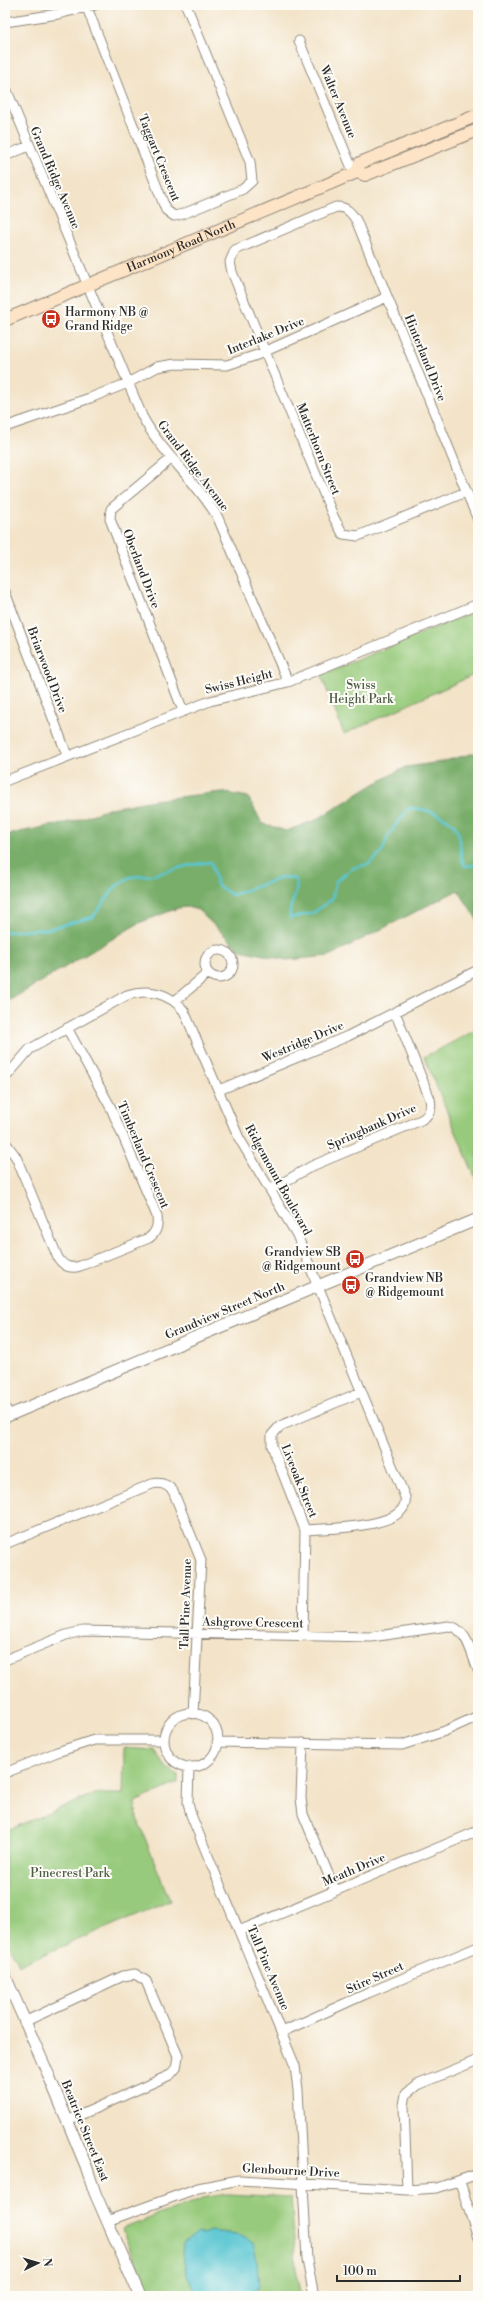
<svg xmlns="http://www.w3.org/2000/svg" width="483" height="2301" viewBox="0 0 483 2301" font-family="'Libre Bodoni',serif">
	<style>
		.green { fill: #97ca7b; stroke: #617a53 }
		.forest { fill: #79ae6b; stroke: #526c4b }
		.water { fill: #5ac6d2; stroke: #42787e }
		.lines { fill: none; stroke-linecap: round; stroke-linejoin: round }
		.stream { stroke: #5ac6d2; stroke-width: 2.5 }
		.minor-casing { stroke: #8f877a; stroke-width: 11 }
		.tertiary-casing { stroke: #8f877a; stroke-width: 13 }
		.secondary-casing { stroke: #8f877a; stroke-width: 14 }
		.minor { stroke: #fff; stroke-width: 9 }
		.tertiary { stroke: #fff; stroke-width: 11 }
		.secondary { stroke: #fee4c6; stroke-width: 12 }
		.labels { text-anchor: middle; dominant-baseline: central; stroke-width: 4; stroke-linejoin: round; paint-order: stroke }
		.street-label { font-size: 12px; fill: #2b2b2b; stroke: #fdfcf7 }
		.poi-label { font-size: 12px; fill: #2b2b2b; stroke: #fdfcf7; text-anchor: start }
		.park-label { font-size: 12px; fill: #4b5b43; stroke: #fdfcf7 }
	</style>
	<rect width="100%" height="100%" fill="#fdfcf7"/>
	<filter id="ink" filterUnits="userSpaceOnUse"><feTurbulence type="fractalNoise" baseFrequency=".025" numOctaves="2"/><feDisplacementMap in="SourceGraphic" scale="8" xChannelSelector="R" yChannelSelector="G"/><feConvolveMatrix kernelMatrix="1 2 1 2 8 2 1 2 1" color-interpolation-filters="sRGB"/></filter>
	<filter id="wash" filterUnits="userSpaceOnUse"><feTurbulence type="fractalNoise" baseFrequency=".012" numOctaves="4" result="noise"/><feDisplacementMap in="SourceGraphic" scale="16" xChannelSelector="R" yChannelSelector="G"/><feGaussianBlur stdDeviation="0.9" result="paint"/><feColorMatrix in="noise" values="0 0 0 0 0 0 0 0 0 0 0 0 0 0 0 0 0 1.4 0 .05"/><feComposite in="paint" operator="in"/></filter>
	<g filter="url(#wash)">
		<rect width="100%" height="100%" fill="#f3e3c8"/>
		<path class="green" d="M478,610V673L344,734L321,675Z
			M478,1029V1184L424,1057Z
			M124,1748L154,1750L166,1768L178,1775V1783L135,1802L137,1818L170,1901L18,1965L5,1935V1831L95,1794H123Z
			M227,2194L291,2197L296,2269L302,2296H150L122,2229L202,2198Z"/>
		<path class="forest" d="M478,752V921L458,890L329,956L287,960L240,950L198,910L187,907L178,908L139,923L5,1003V835L74,821L111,808L153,800L221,792L248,797L262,823L286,831L316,820L372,785L406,767L441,762Z"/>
		<path class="water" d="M209,2231L237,2234L253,2243L257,2260L259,2288L254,2289L250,2296H196L187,2275L182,2255L183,2243L198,2233L203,2235Z"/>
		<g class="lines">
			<path class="stream" d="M5,932L48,929L93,917L116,886L130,877L153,875L190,865L211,862L217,885L232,895L284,877L296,879C299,898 288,901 290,918L313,913L332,899L336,881L353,868L369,864L382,852L389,834L409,808C425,808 455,817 459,835C462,846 458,856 465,866L478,865"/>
		</g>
	</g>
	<g filter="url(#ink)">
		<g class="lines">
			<defs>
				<path id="minor" d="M86,5L166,210L174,216L183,214L243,189L252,181L250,162L186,5
					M5,22L58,14L95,5
					M299,41L354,173
					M5,86L142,416C162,454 197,481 218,518L288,682
					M5,156L29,146
					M5,427L90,398L128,383L157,367L175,364L227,365L257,355L387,297
					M172,458L111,509L110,519L183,711
					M466,492L358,536L343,534L334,518L232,272L230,262L235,250L336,207C346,207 350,211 356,220L478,520
					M5,592L67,755
					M5,781L210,701L288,682L478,604
					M205 964a14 14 0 1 1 28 0a14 14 0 1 1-28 0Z
					M175,1001L208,973
					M5,1078L30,1049L127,995C148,988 170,993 184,1011L239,1138L297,1235L405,1497C411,1529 326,1528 305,1530
					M219,1090L348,1036L478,970
					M5,1142L16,1157L58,1258C64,1267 71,1269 80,1266L149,1238C157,1232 158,1225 157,1216L111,1108L67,1028
					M270,1190L312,1166L421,1120C430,1115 432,1108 430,1099L395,1012
					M5,1407L9,1416
					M5,1544L152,1484C161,1482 167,1484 173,1491L201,1560L193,1714
					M303,1636L305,1530L272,1446V1435L280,1426L361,1392
					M5,1660L66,1635L83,1631L371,1637L448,1626C467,1627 472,1656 478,1670
					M164 1740a27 27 0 1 1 54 0a27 27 0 1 1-54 0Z
					M217,1742L402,1745L445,1731L478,1716
					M303,1743L301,1798L303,1814L335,1890
					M189,1767L188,1803L191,1815L295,2066L298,2090L307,2260L314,2296
					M5,1773L57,1752L94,1740H164
					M239,1931L478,1831
					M24,2022L123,1976L135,1974L146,1981L178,2056L176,2068L170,2075L67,2121
					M282,2032L368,1993L478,1947
					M460,2182L478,2238
					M407,2190L404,2105L406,2094L417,2085L478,2060
					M107,2221L198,2188L239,2180L407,2190L437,2188L478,2174"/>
				<path id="tertiary" d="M5,1417L478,1219
					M5,1976L49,2076L86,2166L95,2193L140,2296"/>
				<g id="secondary">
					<path d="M357,172L360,163L478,115"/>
					<path id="s1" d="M5,320L357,172L365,175L478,130"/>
				</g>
			</defs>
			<use href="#minor" class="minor-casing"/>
			<use href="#tertiary" class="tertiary-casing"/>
			<use href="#secondary" class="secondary-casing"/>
			<use href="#minor" class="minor"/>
			<use href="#tertiary" class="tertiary"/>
			<use href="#secondary" class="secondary"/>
		</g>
	</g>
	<defs>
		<symbol id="bus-disc" viewBox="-11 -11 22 22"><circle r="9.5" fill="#c8321e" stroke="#fdfcf7"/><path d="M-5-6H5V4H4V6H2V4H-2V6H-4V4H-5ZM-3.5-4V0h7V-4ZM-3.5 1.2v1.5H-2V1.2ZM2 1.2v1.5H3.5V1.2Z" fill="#fff"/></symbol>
	</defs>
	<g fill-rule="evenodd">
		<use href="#bus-disc" x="40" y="308" width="22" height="22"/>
		<use href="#bus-disc" x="344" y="1248" width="22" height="22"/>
		<use href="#bus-disc" x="340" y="1274" width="22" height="22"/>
	</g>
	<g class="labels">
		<g class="street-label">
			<text transform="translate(338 102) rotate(68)">Walter Avenue</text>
			<text transform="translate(159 158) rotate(68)">Taggart Crescent</text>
			<text transform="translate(55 178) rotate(67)">Grand Ridge Avenue</text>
			<text stroke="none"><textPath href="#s1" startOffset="191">Harmony Road North</textPath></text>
			<text transform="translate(266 336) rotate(-22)">Interlake Drive</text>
			<text transform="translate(425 358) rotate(68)">Hinterland Drive</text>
			<text transform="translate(318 449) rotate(68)">Matterhorn Street</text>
			<text transform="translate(193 466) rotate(53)">Grand Ridge Avenue</text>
			<text transform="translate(141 569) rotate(69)">Oberland Drive</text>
			<text transform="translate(47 670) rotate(69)">Briarwood Drive</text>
			<text transform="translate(239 682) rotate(-14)">Swiss Height</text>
			<text transform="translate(303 1042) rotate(-23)">Westridge Drive</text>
			<text transform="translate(372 1127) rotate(-24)">Springbank Drive</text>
			<text transform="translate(143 1155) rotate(67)">Timberland Crescent</text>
			<text transform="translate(278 1180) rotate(61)">Ridgemount Boulevard</text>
			<text transform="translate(225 1311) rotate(-23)">Grandview Street North</text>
			<text transform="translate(299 1481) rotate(68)">Liveoak Street</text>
			<text transform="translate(186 1604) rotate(-88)">Tall Pine Avenue</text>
			<text transform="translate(253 1623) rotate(1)">Ashgrove Crescent</text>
			<text transform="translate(354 1870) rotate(-23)">Meath Drive</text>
			<text transform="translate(268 1968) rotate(67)">Tall Pine Avenue</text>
			<text transform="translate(375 1978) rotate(-24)">Stire Street</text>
			<text transform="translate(85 2131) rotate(68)">Beatrice Street East</text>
			<text transform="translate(291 2171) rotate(3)">Glenbourne Drive</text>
		</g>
		<g class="poi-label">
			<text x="65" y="312">Harmony NB @<tspan x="65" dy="14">Grand Ridge</tspan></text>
			<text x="341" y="1252" text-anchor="end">Grandview SB<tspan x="341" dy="14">@ Ridgemount</tspan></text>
			<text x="365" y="1278">Grandview NB<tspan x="365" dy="14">@ Ridgemount</tspan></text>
		</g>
		<g class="park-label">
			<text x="361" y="685">Swiss<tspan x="361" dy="14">Height Park</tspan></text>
			<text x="70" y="1873">Pinecrest Park</text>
		</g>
	</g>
	<rect width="483" height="2301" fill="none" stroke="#fdfcf7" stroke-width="20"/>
	<g transform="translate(38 2263) rotate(85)" stroke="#fdfcf7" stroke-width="3" paint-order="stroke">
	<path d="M0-3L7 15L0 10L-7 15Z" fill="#2b2b2b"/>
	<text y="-6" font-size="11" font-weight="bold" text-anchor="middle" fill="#2b2b2b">N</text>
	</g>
	<path d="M337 2275v6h123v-6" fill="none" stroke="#2b2b2b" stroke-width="2"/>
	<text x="343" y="2275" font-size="12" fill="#2b2b2b" stroke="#fdfcf7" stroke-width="3" paint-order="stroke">100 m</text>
</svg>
